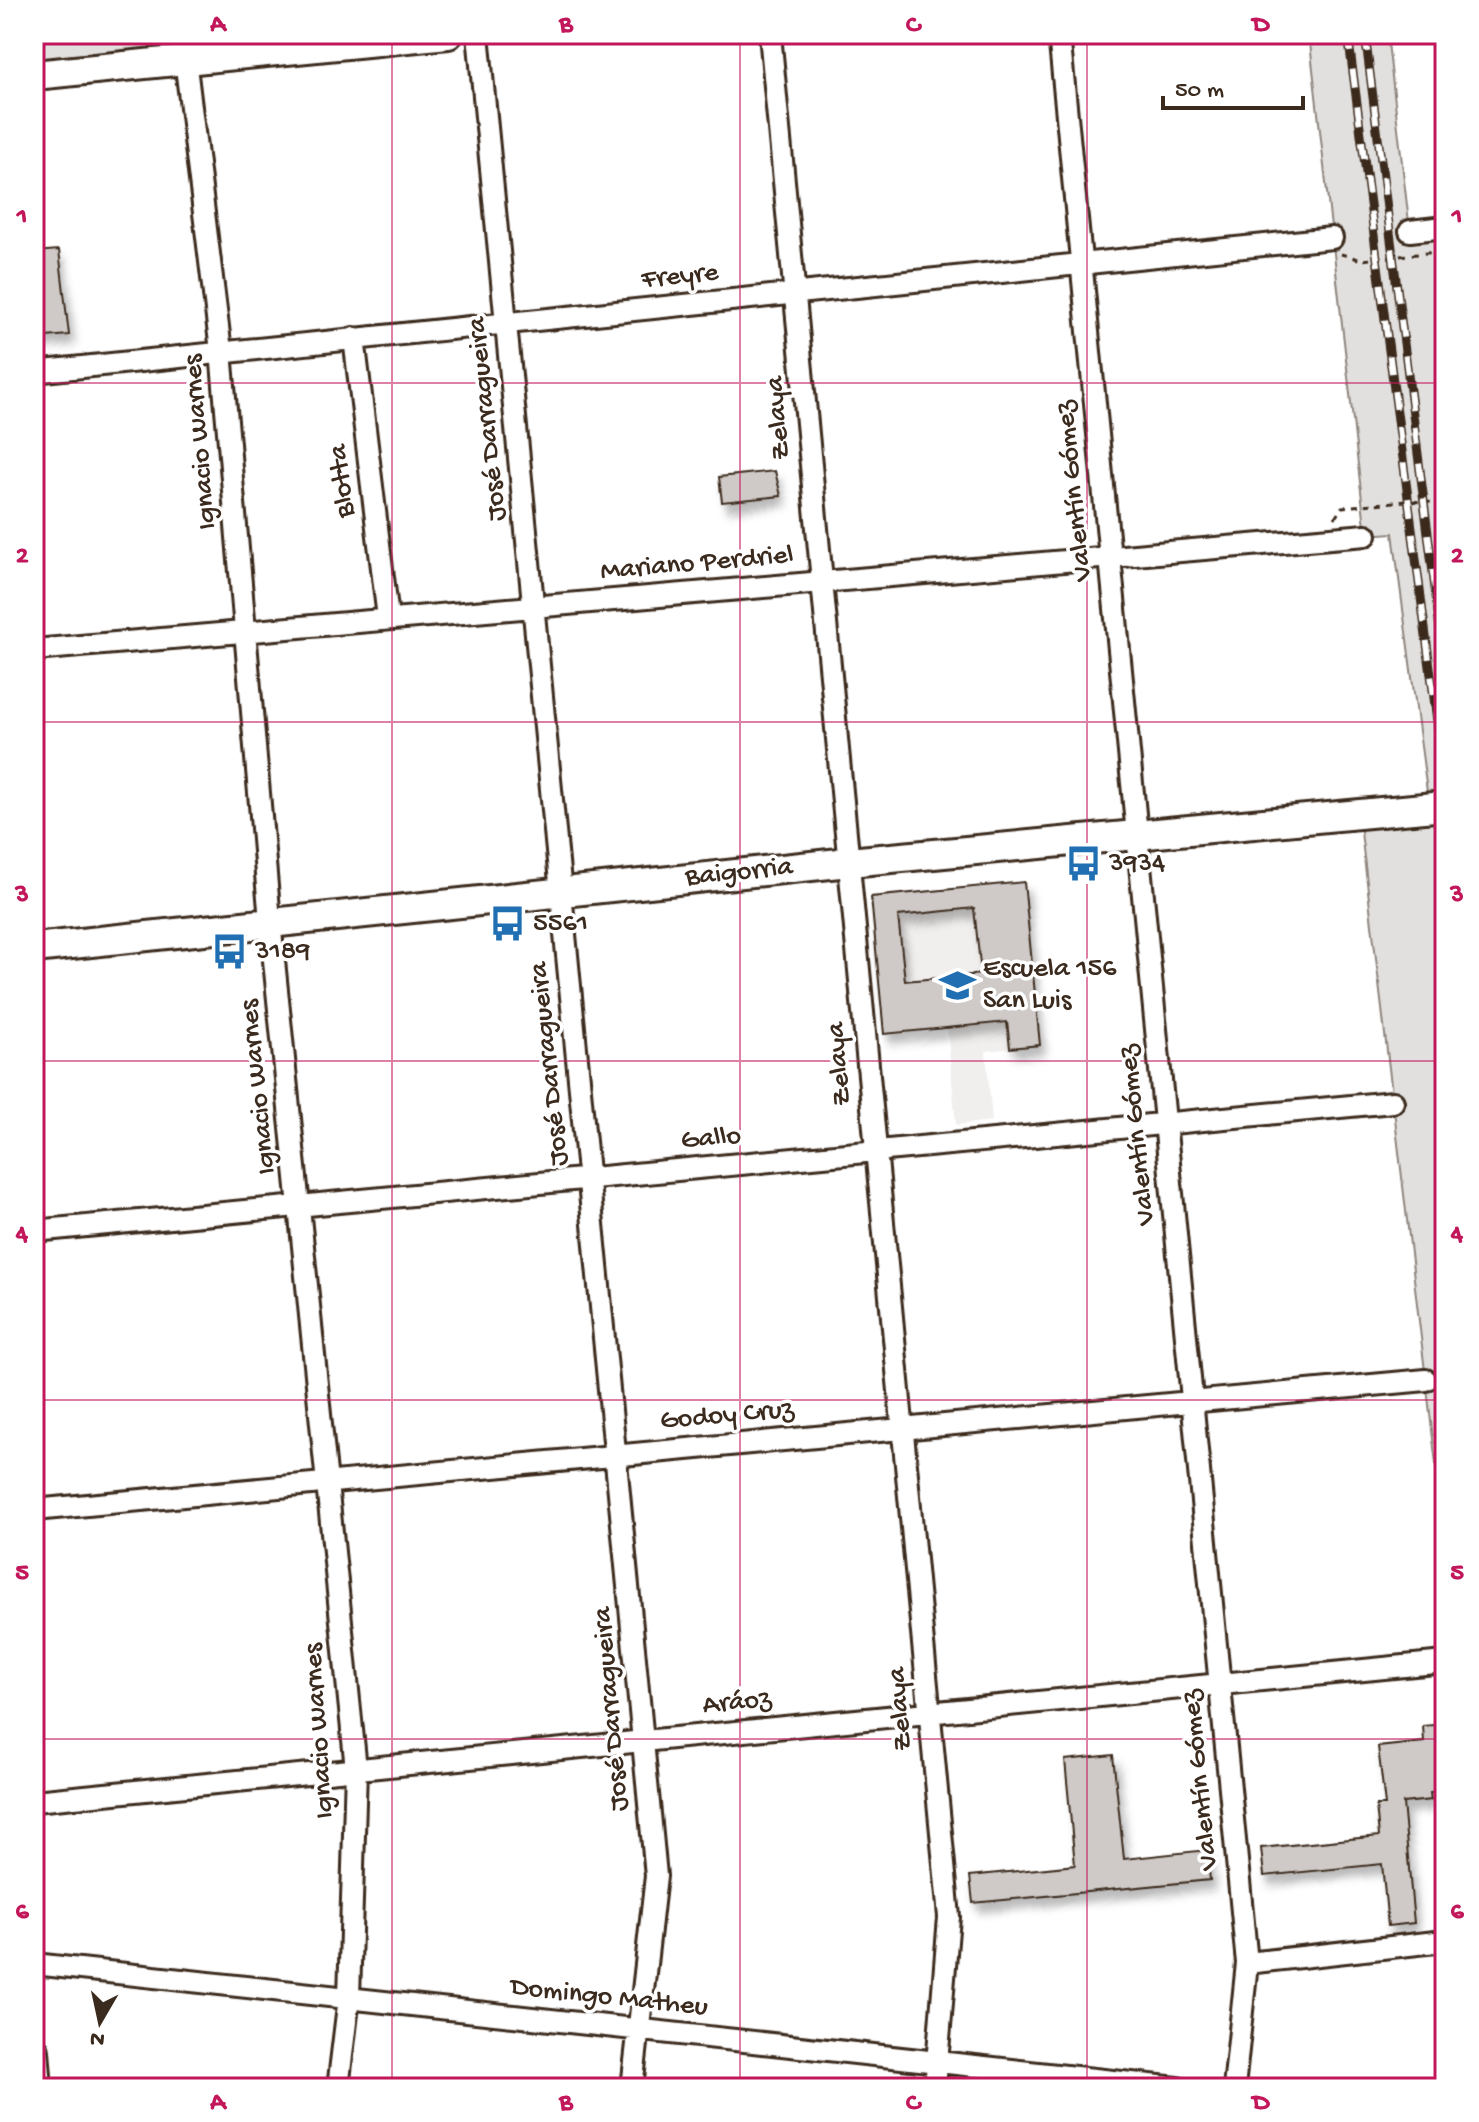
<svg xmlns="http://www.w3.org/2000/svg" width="1479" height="2122" viewBox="0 0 1479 2122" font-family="'Gochi Hand',sans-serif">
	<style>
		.built { fill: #f1efee }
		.green { fill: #e2e0de; stroke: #8e857e; stroke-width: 2 }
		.building { fill: #cfcac7; stroke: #3b2a1e; stroke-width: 2; fill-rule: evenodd; filter: url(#shadow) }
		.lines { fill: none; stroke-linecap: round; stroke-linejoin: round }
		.street-casing { stroke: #3b2a1e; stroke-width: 26 }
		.secondary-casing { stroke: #3b2a1e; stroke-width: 34 }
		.path { stroke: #3b2a1e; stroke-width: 3; stroke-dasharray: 6 6; stroke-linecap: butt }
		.street { stroke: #fff; stroke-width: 20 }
		.secondary { stroke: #fff; stroke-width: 28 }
		.rail-casing { stroke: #3b2a1e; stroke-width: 9 }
		.rail { stroke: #fff; stroke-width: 6; stroke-dasharray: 18; stroke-linecap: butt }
		.grid { fill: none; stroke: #c2185b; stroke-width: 2; stroke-opacity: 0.55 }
		.labels { text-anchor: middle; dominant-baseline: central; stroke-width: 7; stroke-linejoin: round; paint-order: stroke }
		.street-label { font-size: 28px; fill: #3b2a1e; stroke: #fff }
		.poi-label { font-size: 28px; fill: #3b2a1e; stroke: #fff; text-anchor: start }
		.neatline { fill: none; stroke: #c2185b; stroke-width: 3 }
		.grid-label { font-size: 26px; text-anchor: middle; font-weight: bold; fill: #c2185b }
	</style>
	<defs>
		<filter id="shadow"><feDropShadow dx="5" dy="9" stdDeviation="4" flood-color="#0004"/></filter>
	</defs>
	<rect width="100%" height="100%" fill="#fff"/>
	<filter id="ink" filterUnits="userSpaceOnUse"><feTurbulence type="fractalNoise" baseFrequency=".0125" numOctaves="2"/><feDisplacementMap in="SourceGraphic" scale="16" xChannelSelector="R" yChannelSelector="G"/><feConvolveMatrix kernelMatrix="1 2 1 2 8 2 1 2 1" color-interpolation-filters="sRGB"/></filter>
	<g filter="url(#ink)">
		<path class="built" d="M1024,882L1040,1045L986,1051L992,1121L956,1125L947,1028L884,1034L871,897Z"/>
		<path class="green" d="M34,34H169L166,48L161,51L34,63Z
			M1309,34H1387L1410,231L1445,227V1540L1359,815L1429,807L1393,533L1366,535Z"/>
		<path class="building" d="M59,250L69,335L34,338V252Z
			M775,471L781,496L722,502L719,477Z
			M1024,882L1040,1045L1010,1048L1007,1022L884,1034L871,897ZM974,908L981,974L905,981L898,916Z
			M1445,1724V1792L1430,1793L1431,1800L1403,1803L1414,1923L1388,1926L1382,1864L1264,1876L1261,1848L1379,1836L1376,1805H1385L1378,1747L1424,1742L1423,1726Z
			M1113,1755L1124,1859L1207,1850L1210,1880L973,1903L970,1876L1075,1865L1065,1760Z"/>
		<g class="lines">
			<defs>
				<path id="street" d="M182,34L221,351L270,921L356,1769L349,1997L338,2088
					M478,34L656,1876L632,2088
					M770,34L949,1917L935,2088
					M1059,34L1247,1963L1234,2088
					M1410,231L1445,227
					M354,338L388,618
					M34,372L1332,238
					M34,650L1366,535
					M34,1231L1393,1102
					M34,1510L1426,1380
					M34,1801L1445,1662
					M1247,1963L1445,1941
					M34,1964L1178,2088"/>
				<path id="secondary" d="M34,75L448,34
					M34,948L849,862L1445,806
					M34,2051L37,2088"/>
			</defs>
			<use href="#street" class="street-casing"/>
			<use href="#secondary" class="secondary-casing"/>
			<path class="path" d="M1341,254L1362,260L1445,251
				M1335,518L1342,507L1406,501L1445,503"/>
			<use href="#street" class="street"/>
			<use href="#secondary" class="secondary"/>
			<defs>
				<path id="rail" d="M1348,34L1445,783
					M1365,34L1445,668"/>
			</defs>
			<use href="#rail" class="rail-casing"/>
			<use href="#rail" class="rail"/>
		</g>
	</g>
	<path class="grid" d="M392,34V2088M740,34V2088M1087,34V2088M34,383H1445M34,722H1445M34,1061H1445M34,1400H1445M34,1739H1445"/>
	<defs>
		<symbol id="bus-bare" viewBox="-9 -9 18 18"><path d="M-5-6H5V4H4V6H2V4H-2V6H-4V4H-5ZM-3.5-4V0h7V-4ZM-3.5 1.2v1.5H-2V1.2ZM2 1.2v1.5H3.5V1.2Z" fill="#1f6fb2" stroke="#fff" stroke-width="2.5" paint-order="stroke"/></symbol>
		<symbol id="school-bare" viewBox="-9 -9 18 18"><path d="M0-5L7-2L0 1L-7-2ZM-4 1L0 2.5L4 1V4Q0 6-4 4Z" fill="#1f6fb2" stroke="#fff" stroke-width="2.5" paint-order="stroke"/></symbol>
	</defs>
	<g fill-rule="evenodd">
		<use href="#bus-bare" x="1058" y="838" width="51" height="51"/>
		<use href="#bus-bare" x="482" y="898" width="51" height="51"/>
		<use href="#bus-bare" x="204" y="926" width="51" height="51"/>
		<use href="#school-bare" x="932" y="960" width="51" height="51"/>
	</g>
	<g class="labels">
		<g class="street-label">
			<text transform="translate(680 277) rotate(-6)">Freyre</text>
			<text transform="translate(779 418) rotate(-95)">Zelaya</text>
			<text transform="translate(488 419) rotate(-96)">José Darragueira</text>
			<text transform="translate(201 442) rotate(-95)">Ignacio Warnes</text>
			<text transform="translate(343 481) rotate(-97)">Blotta</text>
			<text transform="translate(1075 491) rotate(-96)">Valentín Gómez</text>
			<text transform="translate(697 564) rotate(-5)">Mariano Perdriel</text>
			<text transform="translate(739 873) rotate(-6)">Baigorria</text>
			<text transform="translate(550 1064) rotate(-96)">José Darragueira</text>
			<text transform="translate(840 1064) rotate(-95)">Zelaya</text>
			<text transform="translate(259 1087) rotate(-96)">Ignacio Warnes</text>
			<text transform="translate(1138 1135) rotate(-96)">Valentín Gómez</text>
			<text transform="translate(711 1139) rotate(-5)">Gallo</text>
			<text transform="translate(727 1416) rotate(-5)">Godoy Cruz</text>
			<text transform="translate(737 1703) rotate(-6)">Aráoz</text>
			<text transform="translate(612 1709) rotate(-95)">José Darragueira</text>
			<text transform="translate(901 1709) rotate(-95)">Zelaya</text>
			<text transform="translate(320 1731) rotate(-94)">Ignacio Warnes</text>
			<text transform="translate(1201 1780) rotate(-96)">Valentín Gómez</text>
			<text transform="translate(609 1998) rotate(6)">Domingo Matheu</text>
		</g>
		<g class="poi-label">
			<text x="1109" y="864">3934</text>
			<text x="533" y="924">5561</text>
			<text x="255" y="952">3189</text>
			<text x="983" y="969">Escuela 156<tspan x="983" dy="32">San Luis</tspan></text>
		</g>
	</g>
	<rect width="1479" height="2122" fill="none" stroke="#fff" stroke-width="88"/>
	<g transform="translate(100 2022) rotate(189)" stroke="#ffffff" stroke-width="6" paint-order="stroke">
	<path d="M0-6L14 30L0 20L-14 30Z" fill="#3b2a1e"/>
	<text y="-12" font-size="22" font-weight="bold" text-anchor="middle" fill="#3b2a1e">N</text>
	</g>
	<path d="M1163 96v12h140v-12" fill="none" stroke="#3b2a1e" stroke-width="4"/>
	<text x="1175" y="96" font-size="24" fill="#3b2a1e" stroke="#ffffff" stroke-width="6" paint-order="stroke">50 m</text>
	<rect x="44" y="44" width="1391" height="2034" class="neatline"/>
	<g class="grid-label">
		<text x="218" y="31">A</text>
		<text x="566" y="31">B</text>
		<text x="913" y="31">C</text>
		<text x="1261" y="31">D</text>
		<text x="22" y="223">1</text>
		<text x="1457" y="223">1</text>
		<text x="22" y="562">2</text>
		<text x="1457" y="562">2</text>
		<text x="22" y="901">3</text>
		<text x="1457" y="901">3</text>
		<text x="22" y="1240">4</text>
		<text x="1457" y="1240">4</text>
		<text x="22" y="1579">5</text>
		<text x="1457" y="1579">5</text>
		<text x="22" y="1918">6</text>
		<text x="1457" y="1918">6</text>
		<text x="218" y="2109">A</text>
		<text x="566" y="2109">B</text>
		<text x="913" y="2109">C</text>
		<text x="1261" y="2109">D</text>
	</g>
</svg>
